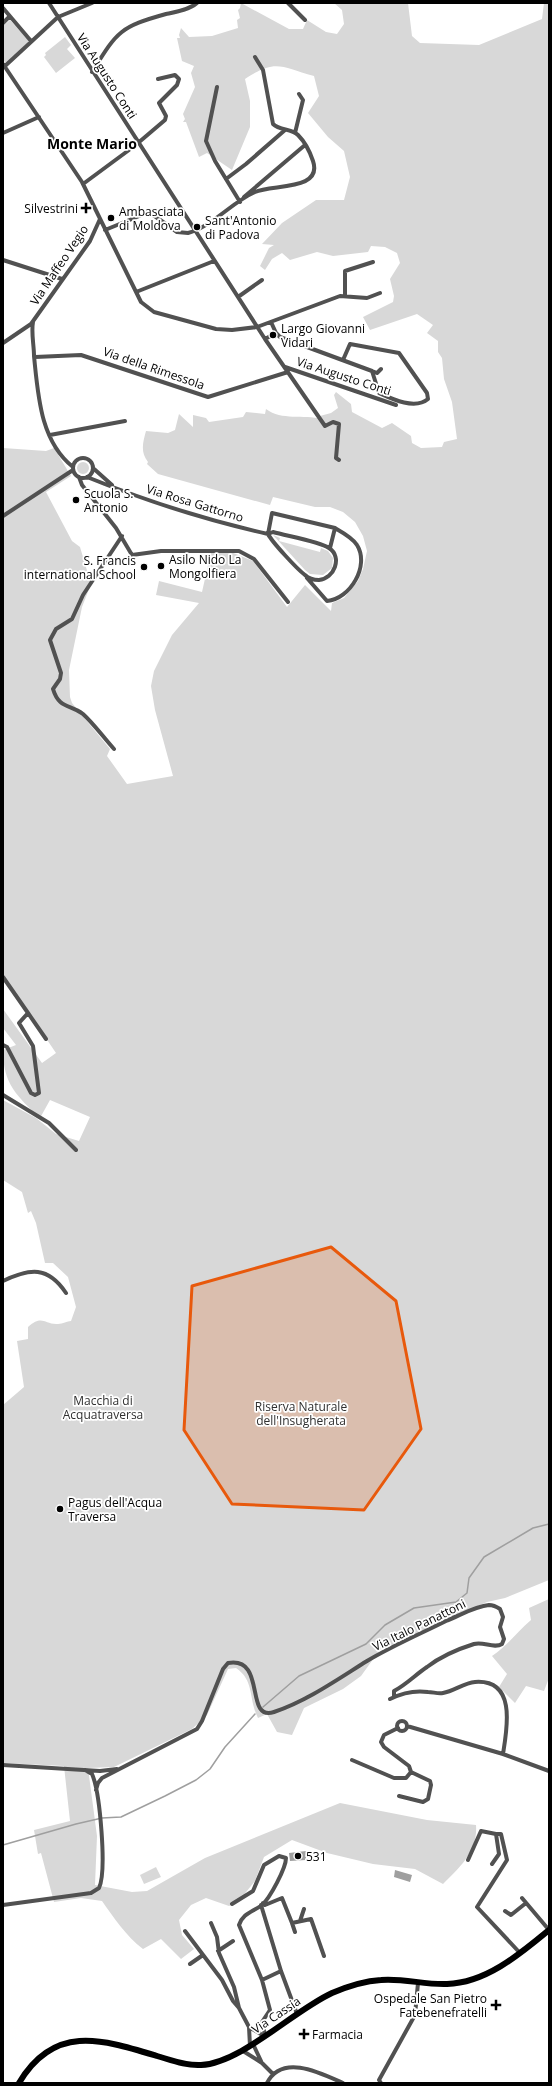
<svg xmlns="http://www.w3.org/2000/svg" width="552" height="2086" viewBox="0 0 552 2086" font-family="'Open Sans',sans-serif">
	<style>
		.green { fill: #d8d8d8 }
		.water { fill: #9f9f9f }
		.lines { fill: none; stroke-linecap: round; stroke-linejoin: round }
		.stream { stroke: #9f9f9f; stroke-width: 1.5 }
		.street { stroke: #515151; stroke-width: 4 }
		.primary { stroke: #000; stroke-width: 6 }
		.marked { fill: #e8590c; fill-opacity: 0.2; stroke: #e8590c; stroke-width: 3; stroke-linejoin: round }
		.poi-dot { fill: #000; stroke: #fff; stroke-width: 1.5 }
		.labels { text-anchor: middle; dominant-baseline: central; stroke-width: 3.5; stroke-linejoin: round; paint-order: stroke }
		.street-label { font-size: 12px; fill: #000; stroke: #fff }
		.poi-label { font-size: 12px; fill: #000; stroke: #fff; text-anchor: start }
		.park-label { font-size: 12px; fill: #2f2f2f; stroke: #fff }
		.quarter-label { font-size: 14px; font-weight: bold; fill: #000; stroke: #fff }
	</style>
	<rect width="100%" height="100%" fill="#fff"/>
	<path class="green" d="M241,3L289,29H303L307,20L326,32L337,34L344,24L342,10L334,3H408L412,36L420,43L479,45L542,19L544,3H549V1580L505,1598L487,1602L421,1631L392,1646H386L379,1651L361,1676L343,1689L304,1708L292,1735L277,1732L267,1714L258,1718C248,1698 255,1681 236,1668L228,1669L207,1715L192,1729L114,1767L88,1768L97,1836L95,1885L132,1892L147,1891L205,1858L340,1803L427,1820L476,1825C478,1851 460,1867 443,1884L415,1869L373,1864L327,1853L292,1840L264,1857L255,1881L238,1902L229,1906L206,1898L191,1905L179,1920L182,1935L194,1949L181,1959L161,1939L143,1949C126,1936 114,1918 102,1901L81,1898L54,1902L41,1853L38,1854L34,1830L70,1821L64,1766L3,1763V1405L24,1387L17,1341L28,1339V1327C43,1314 44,1325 58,1324C63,1324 67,1321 71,1321L76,1307L68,1277L53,1263H45L36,1223L31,1211L28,1213L22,1192L3,1180V1100L36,1118L56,1134L79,1141L90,1117L50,1100L40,1118C17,1096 3,1084 3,1050L16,1045L3,1028V1009L42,1063L56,1053L3,975V448L46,451L54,448L71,476L46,492L72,541L80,547L91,584L82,607L69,670L70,697L72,703L110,749L107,756L127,784L173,776L155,710L151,686L154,671L172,635L199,603L156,595L159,581L202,592L211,552H231L253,561L287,607L305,585L331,611L332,603L344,598L358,581L363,569L367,551L363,536L355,522L343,512L330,507H315L273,497L270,505L158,474L147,464L148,462C140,452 143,442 146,431L168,433L175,430L179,414L193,427V415L206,418L209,422L243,417L246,412L265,414L266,409C282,421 303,414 322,419L320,416L331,413L338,408L334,395L336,392L351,404L352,412L382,428L392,423L411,436L412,443L421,448L442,447L444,442L457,439L452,402L444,379L442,358L438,352V341L427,333L433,325L417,314L370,330L363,317L393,302L394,296L390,279L400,263L397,253L385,247L371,246L368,252L333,256L317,252L290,260L282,253L272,259L265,270L260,266L269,248L274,245L262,244L282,223L316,200H344L350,177L344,151L328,137L308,113L319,96L314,76C281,67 276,58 245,79L250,101V127L232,170L207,153L199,157L186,122H183L185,119L183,114L195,87L191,73L194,66L182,61L177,38H180L179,35L181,28L189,37L212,36L238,28L237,20L240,18L238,10L240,8Z
		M10,20L29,41L6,63L3,60V26Z
		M65,37L71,45L67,49L75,58L56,73L44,57L46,55L45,53Z
		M77 468a6 6 0 1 1 12 0a6 6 0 1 1-12 0Z
		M273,535L280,538L279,541L320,552L321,548L328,551L333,558L332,568L323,575L310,574L305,570Z
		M549,1599V1678L544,1691L526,1686L515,1703L499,1687L507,1674L492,1656C507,1646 517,1632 531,1620L529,1608Z
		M156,1867L161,1877L144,1884L140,1875Z"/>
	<path class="water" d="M306,1851V1860L290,1861L289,1853Z
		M395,1870L412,1875L410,1882L394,1877Z"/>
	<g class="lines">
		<path class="stream" d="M263,1707L299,1676L366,1644L385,1625L414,1608L456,1602L467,1593L469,1578L484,1557L533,1528L549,1524
			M3,1845L76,1824L102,1818L121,1817L165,1796L196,1780L210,1769L225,1747L255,1714"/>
		<path class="street" d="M49,3L265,339L325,426L333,422L339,424L336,458L339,460
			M288,3L305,20
			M3,8L31,41
			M3,23L9,17
			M3,64L82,182L141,302L154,312L216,329L232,330L257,327L340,296L367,298L380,293
			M5,66L58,17L92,3
			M92,72C117,32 119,27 166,14C176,12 189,10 197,3
			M217,87L206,141L215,161L240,202
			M3,133L39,117
			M295,133L303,100L299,94
			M138,143L165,120L166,116L159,103L177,85L179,79L175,75L158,79
			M226,179L246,164L285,130
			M83,184L129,150
			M244,197L305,145
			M105,230L149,212L177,232L188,233C213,226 232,202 255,192C272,184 323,191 313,161C310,152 304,141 298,135C291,128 280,131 273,124L263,70L255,57
			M3,260L62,279
			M136,292L214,261
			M345,296V271L373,262
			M238,297L262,280
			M33,322C31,333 34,345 34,356C38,394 40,441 73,467
			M271,322L276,333L280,337L372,371
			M265,339L276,333
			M3,343L31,324L90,241L100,219
			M35,357L81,355L208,397L288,372
			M343,360L350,344L399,353L427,393L428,399C415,410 392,399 379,393L372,371L377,373L381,369
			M285,367L396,405
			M50,435L125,421
			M73 468a10 10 0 1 1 20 0a10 10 0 1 1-20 0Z
			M93,468L112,485
			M79,477L82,485L116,528L132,555L161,551H239L254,559L288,602
			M87,477C146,501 206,520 268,534L273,532C287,536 319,541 329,548C343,557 334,579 319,580C314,580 308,578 305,575C297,569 272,542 268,534
			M3,516L73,470
			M268,534L272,513L335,528L330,548
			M307,578L327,601C350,599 370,566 357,545C353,538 342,532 335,528
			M114,749C104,738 94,724 83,714C70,704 59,709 53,689L60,679L61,673L50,640L56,629L72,619L83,595L122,536
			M3,977L28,1013L19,1023L33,1046L39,1093L35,1095L31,1093L7,1047L3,1045
			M28,1013L46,1039
			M3,1095L49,1123L76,1150
			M3,1281C30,1268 48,1266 66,1293
			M390,1699C402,1693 414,1690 428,1692C433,1692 438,1694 443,1693C454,1691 464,1683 475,1682C517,1679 507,1729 503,1754
			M397 1726a5 5 0 1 1 10 0a5 5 0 1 1-10 0Z
			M407,1726L503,1754L549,1771
			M352,1760L394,1778H406L411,1772L409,1766L384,1747L381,1742L384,1735L398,1728
			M3,1765L100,1771L117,1769
			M96,1790L98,1783L102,1778L197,1729L202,1721L223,1669L228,1663C267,1656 244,1722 274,1712C307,1701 338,1679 367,1661C392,1646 420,1634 446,1621C459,1616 475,1606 489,1605C493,1605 497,1607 500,1609L503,1617L500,1627L504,1639L502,1644C494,1649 483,1641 474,1644C458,1649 440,1657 427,1667C415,1675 407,1684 394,1691V1697
			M399,1796L423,1802L428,1799L431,1785L430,1781L411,1772
			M468,1860L481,1831L496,1834
			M492,1864L499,1854L496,1834H501L507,1860L477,1907L520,1953
			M522,1898L549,1930
			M263,1903L265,1905L282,1898L292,1923L311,1919L324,1956
			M232,1904L253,1891L264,1865L279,1856L286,1858C286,1868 270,1898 262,1905C253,1912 243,1913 239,1925L262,1980L270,2010L262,2022L265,2035
			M3,1905L91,1893L99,1888C107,1871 100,1792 92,1774L85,1770
			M261,1905L281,1971L297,2014
			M505,1911L511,1915L526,1903
			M300,1921L304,1909
			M211,1923L217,1937L219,1953L234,1987L239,2008L249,2027L250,2046
			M292,1923L295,1932
			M185,1931L222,1980L233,2001L239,2008
			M218,1951L233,1941
			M190,1964L203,1955
			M262,1980L281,1971
			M249,2027L264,2036
			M253,2044L261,2061
			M243,2051L262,2063L273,2074
			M267,2083C282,2053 321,2073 343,2083
			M381,2083L379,2080L415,2015L418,1983"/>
		<path class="primary" d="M19,2083C54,2024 101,2039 157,2056C171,2060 186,2066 201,2065C241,2063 293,2011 332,1993C346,1987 365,1981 381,1980C403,1978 425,1985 447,1984C486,1983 520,1954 549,1930"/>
	</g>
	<path class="marked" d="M331,1247L396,1301L421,1429L364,1510L232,1504L184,1430L192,1286Z"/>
	<g class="poi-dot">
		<path d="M84 202h4v4h4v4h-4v4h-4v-4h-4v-4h4z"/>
		<circle cx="111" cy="218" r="4"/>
		<circle cx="197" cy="227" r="4"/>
		<circle cx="273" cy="335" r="4"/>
		<circle cx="76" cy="500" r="4"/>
		<circle cx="161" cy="566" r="4"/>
		<circle cx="144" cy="567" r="4"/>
		<circle cx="60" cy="1509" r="4"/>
		<circle cx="298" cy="1856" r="4"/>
		<path d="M494 1999h4v4h4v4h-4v4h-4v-4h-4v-4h4z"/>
		<path d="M302 2028h4v4h4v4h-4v4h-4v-4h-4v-4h4z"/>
	</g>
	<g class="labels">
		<g class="street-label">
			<text transform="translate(107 76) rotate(57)">Via Augusto Conti</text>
			<text transform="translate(59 265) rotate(-56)">Via Maffeo Vegio</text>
			<text transform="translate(154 368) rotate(19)">Via della Rimessola</text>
			<text transform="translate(344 376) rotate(18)">Via Augusto Conti</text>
			<text transform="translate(195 503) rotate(17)">Via Rosa Gattorno</text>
			<text transform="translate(419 1625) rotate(-26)">Via Italo Panattoni</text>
			<text transform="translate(276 2015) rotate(-34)">Via Cassia</text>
		</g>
		<g class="poi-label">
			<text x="78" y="208" text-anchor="end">Silvestrini</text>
			<text x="119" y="211">Ambasciata<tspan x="119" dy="14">di Moldova</tspan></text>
			<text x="205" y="220">Sant'Antonio<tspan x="205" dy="14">di Padova</tspan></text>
			<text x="281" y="328">Largo Giovanni<tspan x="281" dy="14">Vidari</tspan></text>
			<text x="84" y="493">Scuola S.<tspan x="84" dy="14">Antonio</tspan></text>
			<text x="169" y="559">Asilo Nido La<tspan x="169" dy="14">Mongolfiera</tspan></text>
			<text x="136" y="560" text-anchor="end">S. Francis<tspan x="136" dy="14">international School</tspan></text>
			<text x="68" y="1502">Pagus dell'Acqua<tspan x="68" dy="14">Traversa</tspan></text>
			<text x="306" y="1856">531</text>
			<text x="487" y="1998" text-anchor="end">Ospedale San Pietro<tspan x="487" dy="14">Fatebenefratelli</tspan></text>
			<text x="312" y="2034">Farmacia</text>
		</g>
		<g class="park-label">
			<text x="103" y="1400">Macchia di<tspan x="103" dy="14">Acquatraversa</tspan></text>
			<text x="301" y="1406">Riserva Naturale<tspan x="301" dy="14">dell'Insugherata</tspan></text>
		</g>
		<g class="quarter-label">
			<text x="92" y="143">Monte Mario</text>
		</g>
	</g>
	<rect width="552" height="2086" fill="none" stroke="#000000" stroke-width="8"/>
</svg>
